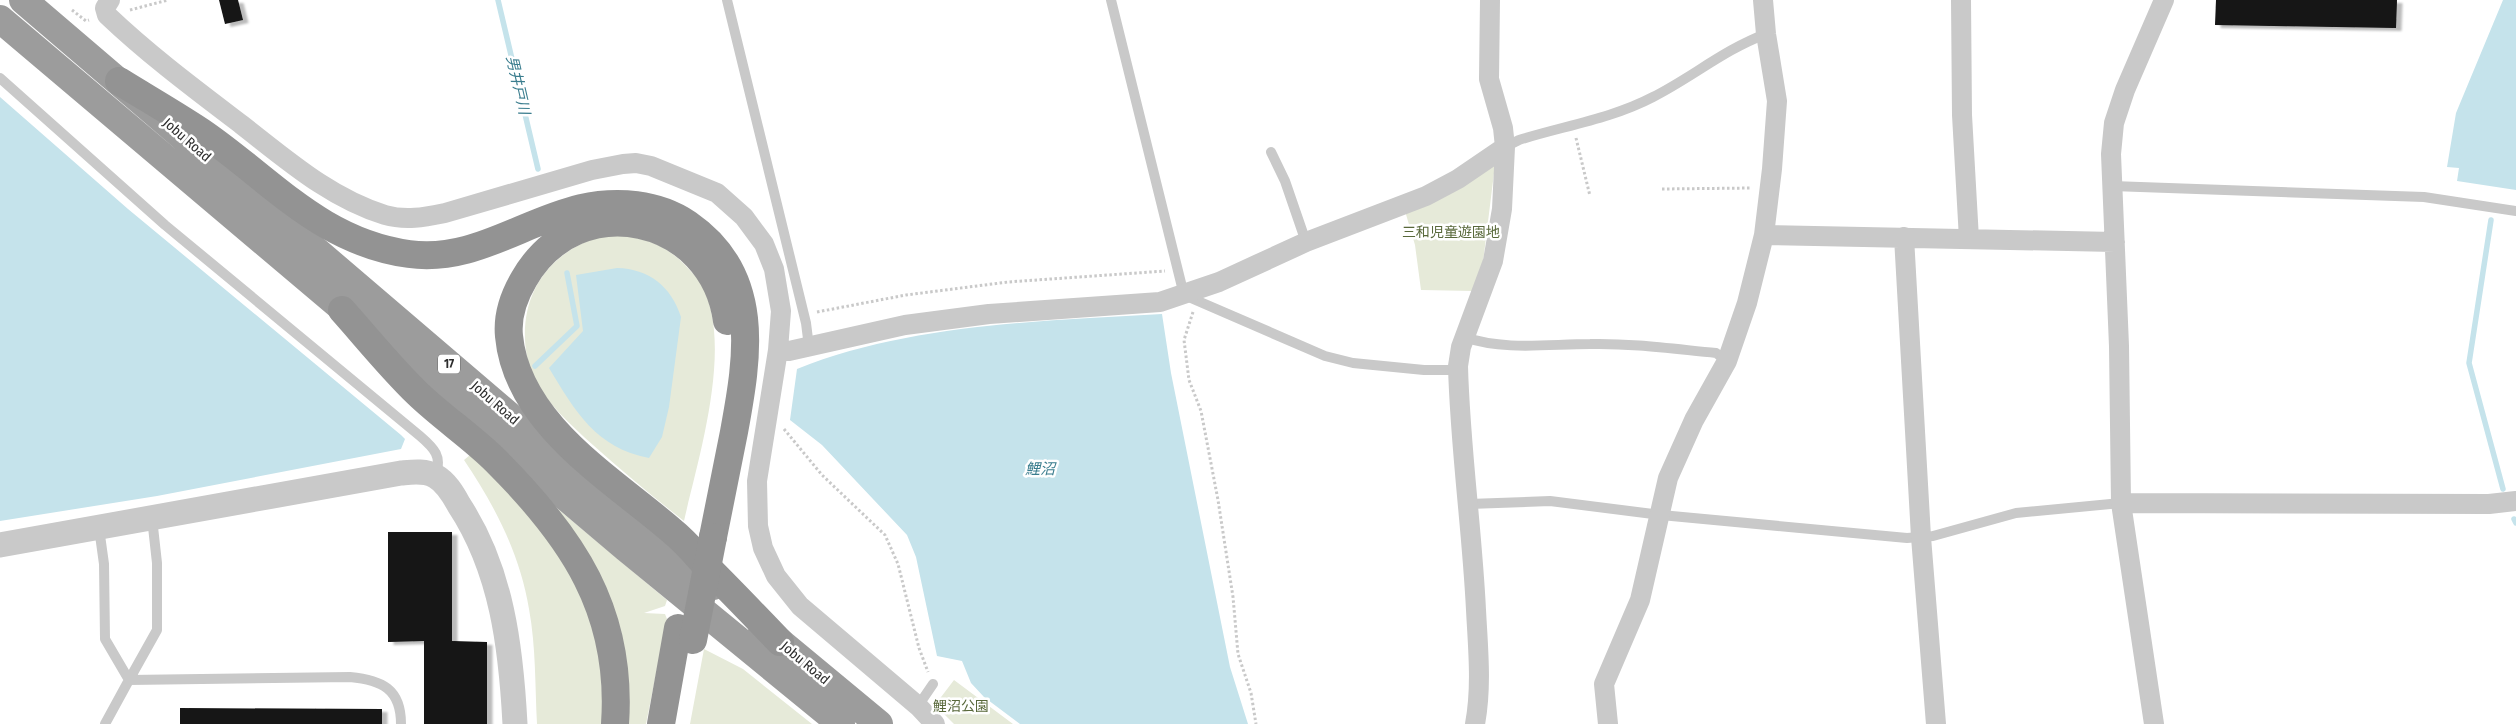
<svg xmlns="http://www.w3.org/2000/svg" width="2516" height="724" viewBox="0 0 2516 724" font-family="'Fira Sans Condensed','Noto Sans JP',sans-serif">
	<style>
		.green { fill: #e6ead9 }
		.water { fill: #c5e3eb }
		.lines { fill: none; stroke-linecap: round; stroke-linejoin: round }
		.stream { stroke: #c5e3eb; stroke-width: 5.5 }
		.building { fill: #131313; filter: url(#shadow) }
		.path { stroke: #c9c9c9; stroke-width: 3; stroke-dasharray: 2.5 2.5; stroke-linecap: butt }
		.service { stroke: #c9c9c9; stroke-width: 10 }
		.minor { stroke: #c9c9c9; stroke-width: 20 }
		.tertiary { stroke: #c9c9c9; stroke-width: 25 }
		.trunk { stroke: #9c9c9c; stroke-width: 28 }
		.motorway { stroke: #939393; stroke-width: 28 }
		.motorway-bridge { stroke: #939393; stroke-width: 28 }
		.labels { text-anchor: middle; dominant-baseline: central; stroke-width: 5; stroke-linejoin: round; paint-order: stroke }
		.shield { fill: #fff; stroke: #6b6b6b; stroke-width: 1 }
		.shield-label { font-size: 12px; font-weight: bold; fill: #2c2c2c }
		.street-label { font-size: 14px; fill: #2c2c2c; stroke: #fff }
		.park-label { font-size: 14px; fill: #58683a; stroke: #fff }
		.water-label { font-size: 15px; font-style: italic; fill: #3a7d8e; stroke: #fff }
	</style>
	<defs>
		<filter id="shadow"><feDropShadow dx="5.5" dy="3" stdDeviation="1" flood-color="#0004"/></filter>
	</defs>
	<rect width="100%" height="100%" fill="#fff"/>
	<path class="green" d="M1495,165L1483,262L1473,291L1421,290L1415,245L1405,211Z
		M606,235C637,235 663,242 685,265C689,270 694,274 698,279C737,337 698,458 684,521C652,496 622,471 593,445C571,425 546,403 533,376C522,350 522,316 534,291C548,261 575,243 606,235Z
		M470,455L500,483L566,560L589,613L601,664L603,724H537C535,686 536,647 529,609C520,554 495,506 464,460Z
		M558,509L667,600L665,606L644,613L665,614L667,619L646,724H623Z
		M704,649L743,669L812,724H690Z
		M954,680L1013,724H954L935,705Z"/>
	<path class="water" d="M2503,0H2516V190L2457,181L2459,168L2447,167L2456,113Z
		M0,97L128,209L401,435L405,439L401,449L157,496L0,521Z
		M617,268C649,269 671,286 681,317L669,407L662,437L649,458C596,448 575,411 549,368L583,331L576,275Z
		M1162,314L1171,373L1230,667L1248,724H1020L984,697L971,683L962,661L937,656L916,557L907,535L822,445L790,420L797,369C909,324 1042,321 1162,314Z"/>
	<g class="lines">
		<path class="stream" d="M498,0L538,169
			M2491,220L2469,363L2503,489
			M535,366L577,326L567,273
			M2514,519L2516,523"/>
	</g>
	<path class="building" d="M219,0H238L243,20L225,24Z
		M2216,0H2397L2396,28L2215,25Z
		M388,532H452V641L487,642V724H424V641L388,642Z
		M180,708L382,709V724H180Z"/>
	<g class="lines">
		<path class="path" d="M72,10L86,21L89,20
			M130,10L168,0
			M1576,138L1590,196
			M1662,189L1751,188
			M817,312L906,295L1008,282L1165,271
			M1193,312L1184,340L1189,380L1201,411L1218,500L1233,597L1238,654L1251,693L1256,724
			M784,429L822,475L885,535L898,564L919,648L928,672"/>
		<path class="service" d="M727,0L806,323L809,347
			M1111,0L1184,295L1325,356L1353,363L1424,370H1458
			M0,78L165,225L420,436C434,448 443,457 435,475
			M1505,147L1519,140C1563,126 1611,119 1653,97C1691,78 1725,49 1766,34
			M1271,152L1285,181L1306,242
			M2112,186L2424,197L2516,211
			M1464,337C1505,351 1548,344 1590,344C1632,343 1674,349 1716,353L1727,361
			M1469,504L1550,501L1661,515L1907,538L1933,536L2016,513L2121,503
			M99,528L104,564L105,639L129,680
			M129,680L157,630V563L152,518
			M918,706L933,684
			M105,724L129,680L350,677C382,680 401,689 401,724"/>
		<path class="minor" d="M110,0L105,8L107,15C149,55 196,90 242,125C287,160 330,198 385,215C406,221 425,217 445,213L592,170L623,164L636,163L651,166L717,193L744,217L764,244L774,269L781,311L778,350L757,481L758,526L763,548L776,576L800,606L918,706L935,724
			M1961,0L1962,115L1969,239
			M1764,235L2115,242
			M1904,237L1921,537L1936,724
			M778,350L789,351L905,325L989,314L1160,302L1219,282L1306,242L1426,196L1458,179L1505,147
			M2121,503L2489,504L2516,501
			M1475,724C1482,687 1478,648 1476,610C1472,528 1460,447 1458,366L1461,347L1493,261L1502,209L1505,147L1503,128L1489,79L1490,0
			M1608,724L1604,684L1640,600L1668,478L1694,420L1727,361L1747,303L1764,235L1772,169L1777,101L1766,34L1763,0
			M2154,724L2121,503L2119,346L2111,154L2114,123L2125,90L2164,0"/>
		<path class="tertiary" d="M0,545L401,473C412,472 425,470 435,476C446,482 453,494 459,505C502,570 511,648 515,724"/>
		<path class="trunk" d="M23,0L561,460L713,586
			M0,19L626,548L841,724
			M762,627L879,724"/>
		<path class="motorway" d="M119,81C148,99 178,116 206,135C273,182 322,242 409,254C472,263 522,222 581,208C617,200 657,203 688,224C762,275 748,356 734,432C727,467 720,502 713,537
			M342,310C367,338 391,368 418,394C443,418 472,437 496,461C572,537 623,611 615,724
			M727,321C713,215 578,185 524,279C514,296 507,316 509,336C517,424 612,479 672,531C686,542 697,556 709,569C733,593 757,618 780,642
			M661,724L678,628"/>
		<path class="motorway-bridge" d="M693,640L713,537"/>
	</g>
	<g class="labels">
		<rect class="shield" x="438" y="354.5" width="22" height="19" rx="4"/>
		<g class="shield-label">
			<text x="449" y="364">17</text>
		</g>
		<g class="street-label">
			<text transform="translate(187 140) rotate(41)">Jobu Road</text>
			<text transform="translate(495 403) rotate(41)">Jobu Road</text>
			<text transform="translate(805 663) rotate(40)">Jobu Road</text>
		</g>
		<g class="park-label">
			<text x="1451" y="232">三和児童遊園地</text>
			<text x="961" y="706">鯉沼公園</text>
		</g>
		<g class="water-label">
			<text transform="translate(518 85) rotate(77)">男井戸川</text>
			<text x="1040" y="469">鯉沼</text>
		</g>
	</g>
</svg>
